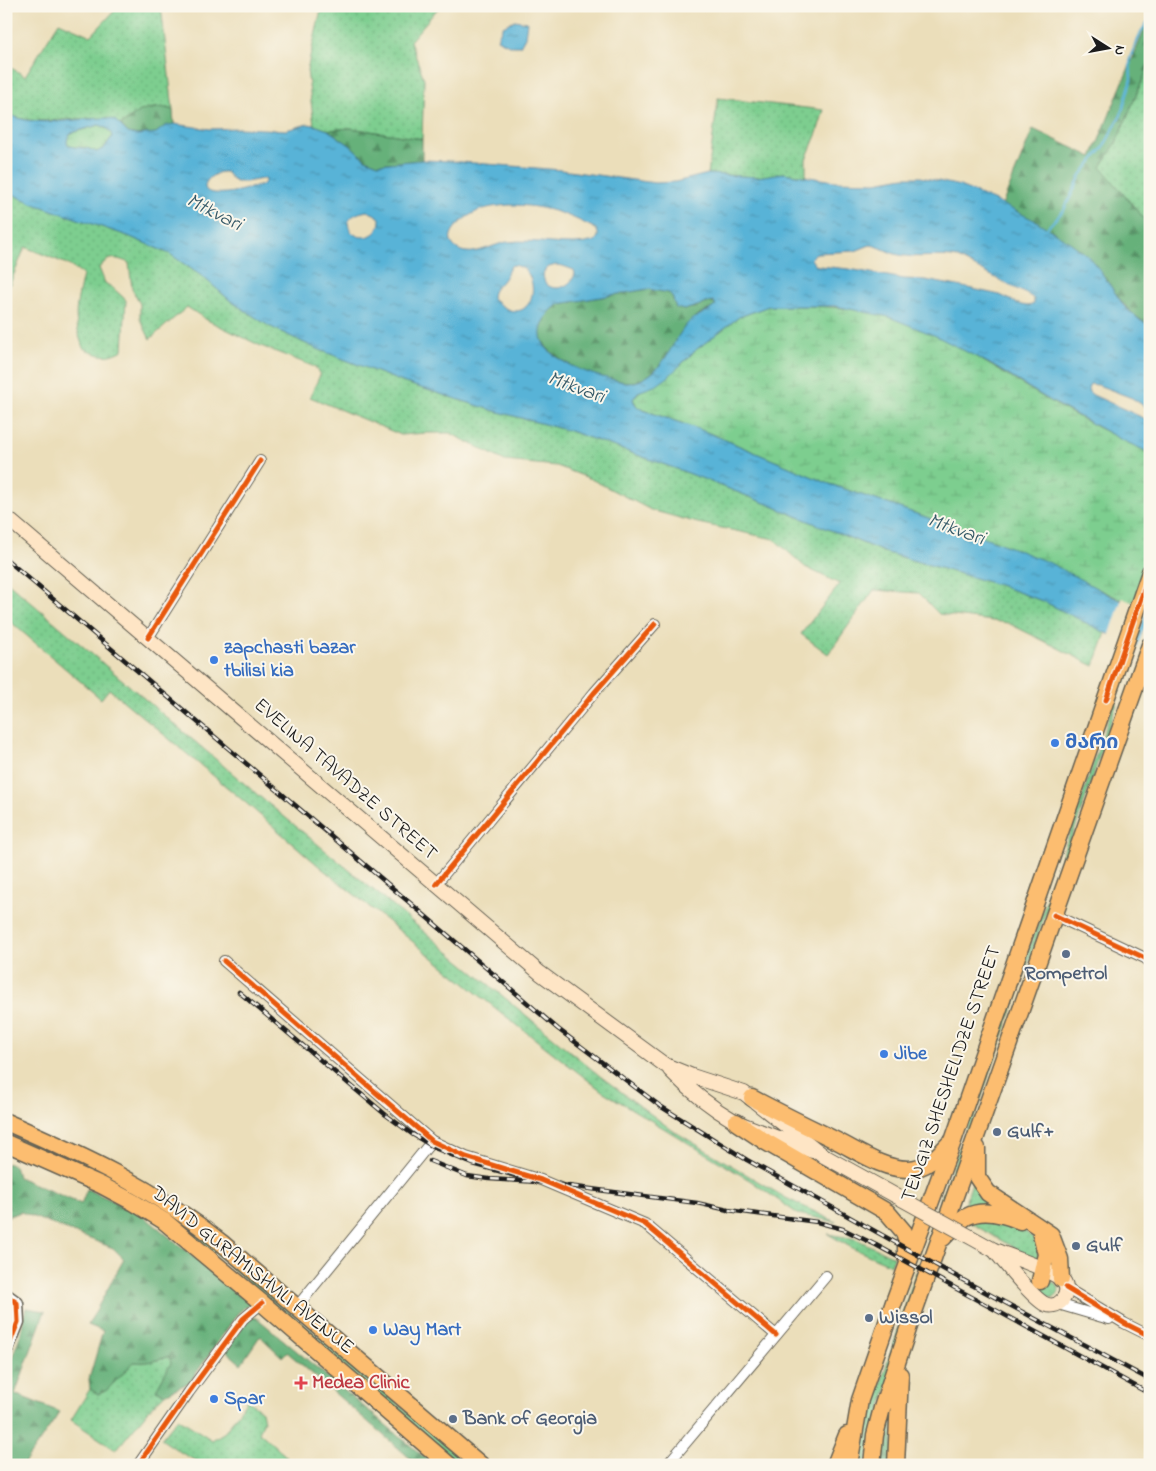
<svg xmlns="http://www.w3.org/2000/svg" width="1156" height="1471" viewBox="0 0 1156 1471" font-family="'Indie Flower','Noto Sans Georgian',sans-serif">
	<style>
		.green { fill: url(#green-dots); stroke: #4c7556 }
		.forest { fill: url(#forest-firs); stroke: #41664b }
		.wetland { fill: url(#wetland-marsh); stroke: #4c7556 }
		.water { fill: url(#water-ripples); stroke: #3a687a; fill-rule: evenodd }
		.pier { fill: #ebdeba }
		.lines { fill: none; stroke-linecap: round; stroke-linejoin: round }
		.stream { stroke: #59b3d7; stroke-width: 2.5 }
		.minor-casing { stroke: #646053; stroke-width: 12 }
		.tertiary-casing { stroke: #646053; stroke-width: 15 }
		.secondary-casing { stroke: #646053; stroke-width: 16 }
		.primary-casing { stroke: #646053; stroke-width: 19 }
		.minor { stroke: #fff; stroke-width: 10 }
		.tertiary { stroke: #fff; stroke-width: 12 }
		.secondary { stroke: #fee5c5; stroke-width: 14 }
		.primary { stroke: #fcbd6f; stroke-width: 16 }
		.rail-casing { stroke: #1c1c1c; stroke-width: 4.5 }
		.rail { stroke: #fbf7ec; stroke-width: 2.5; stroke-dasharray: 8; stroke-linecap: butt }
		.secondary-bridge-casing { stroke: #646053; stroke-width: 16; stroke-linecap: butt }
		.secondary-bridge { stroke: #fee5c5; stroke-width: 14 }
		.cycleway-casing { stroke: #fbf7ec; stroke-width: 8 }
		.cycleway { stroke: #e8590c; stroke-width: 5 }
		.shop-dot { fill: #3f7fe0; stroke: #fbf7ec; stroke-width: 2 }
		.service-dot { fill: #5c6f8a; stroke: #fbf7ec; stroke-width: 2 }
		.health-dot { fill: #e0444e; stroke: #fbf7ec; stroke-width: 2 }
		.labels { text-anchor: middle; dominant-baseline: central; stroke-width: 4; stroke-linejoin: round; paint-order: stroke }
		.shop-label { font-size: 20px; font-weight: bold; fill: #366cbe; stroke: #fbf7ec; text-anchor: start }
		.street-label { font-size: 20px; fill: #1c1c1c; stroke: #fbf7ec }
		.service-label { font-size: 20px; font-weight: bold; fill: #4e5e75; stroke: #fbf7ec; text-anchor: start }
		.health-label { font-size: 20px; font-weight: bold; fill: #be3a42; stroke: #fbf7ec; text-anchor: start }
		.water-label { font-size: 21px; font-style: italic; fill: #345867; stroke: #fbf7ec }
	</style>
	<defs>
		<pattern id="green-dots" width="8" height="8" patternUnits="userSpaceOnUse" patternTransform="scale(1.25)"><rect width="8" height="8" fill="#7dce8f"/><path d="M2 2h.1M6 6h.1" fill="none" stroke="#6bb07b" stroke-width="1.8" stroke-linecap="round"/></pattern>
		<pattern id="forest-firs" width="22" height="20" patternUnits="userSpaceOnUse" patternTransform="scale(1.25)"><rect width="22" height="20" fill="#66b17a"/><path d="M5 1l3.5 6h-7zM16 11l3.5 6h-7z" fill="#538f63"/></pattern>
		<pattern id="wetland-marsh" width="20" height="14" patternUnits="userSpaceOnUse" patternTransform="scale(1.25)"><rect width="20" height="14" fill="#7dce8f"/><path d="M1 5h8M5 5V1M11 12h8M15 12V8" fill="none" stroke="#6bb07b"/></pattern>
		<pattern id="water-ripples" width="26" height="14" patternUnits="userSpaceOnUse" patternTransform="scale(1.25)"><rect width="26" height="14" fill="#59b3d7"/><path d="M2 4q2-2 4 0t4 0M15 11q2-2 4 0t4 0" fill="none" stroke="#4991ae"/></pattern>
	</defs>
	<rect width="100%" height="100%" fill="#fbf7ec"/>
	<filter id="ink" filterUnits="userSpaceOnUse"><feTurbulence type="fractalNoise" baseFrequency=".02" numOctaves="2"/><feDisplacementMap in="SourceGraphic" scale="10" xChannelSelector="R" yChannelSelector="G"/><feConvolveMatrix kernelMatrix="1 2 1 2 8 2 1 2 1" color-interpolation-filters="sRGB"/></filter>
	<filter id="wash" filterUnits="userSpaceOnUse"><feTurbulence type="fractalNoise" baseFrequency=".0096" numOctaves="4" result="noise"/><feDisplacementMap in="SourceGraphic" scale="20" xChannelSelector="R" yChannelSelector="G"/><feGaussianBlur stdDeviation="1.12" result="paint"/><feColorMatrix in="noise" values="0 0 0 0 0 0 0 0 0 0 0 0 0 0 0 0 0 1.4 0 .05"/><feComposite in="paint" operator="in"/></filter>
	<g filter="url(#wash)">
		<rect width="100%" height="100%" fill="#ebdeba"/>
		<path class="green" d="M119,6H161L173,110C149,104 139,111 121,125C99,108 39,132 6,113V65L25,76L59,22L91,36Z
			M322,6H440L410,41L424,79L422,139L350,128L328,130L314,125L307,70Z
			M1150,62V226L1100,167L1116,143Z
			M718,98L824,110L817,133L806,159V176L783,173L757,177L708,174Z
			M6,191L34,204L128,236L170,254L203,277L232,302L269,326L315,348L405,383L495,411L570,431L688,473L755,499L884,552L999,585L1045,602L1106,633L1094,666L1008,623L939,614L918,593L874,590L828,654L801,634L840,584L805,567L774,539L698,523L651,510L591,479L557,466L505,461L450,433H425L401,435L310,397L320,375L315,367L261,346L207,320L187,307L150,339L140,319V304L132,289L129,263C116,257 108,256 99,268L105,283L113,288L126,300L123,350C106,359 100,356 83,348C72,316 76,307 83,275L67,264L25,247L6,294Z
			M6,581L259,796L600,1076L672,1130L786,1198L836,1222L798,1214L751,1181L602,1091L499,1011L320,867L246,803L109,689L101,699L6,618Z
			M1114,702L1117,703L1085,800L942,1210L938,1207L1063,853Z
			M15,1135L91,1166L174,1212L469,1465H461L348,1370L200,1240L15,1140Z
			M972,1183L1006,1211L962,1212Z
			M988,1220C1005,1222 1026,1229 1038,1242V1257L1032,1258L969,1222Z
			M828,1234L856,1239L894,1257L891,1265L854,1249Z
			M916,1272L920,1274L865,1465H861L866,1436L877,1395Z
			M1043 1290a8 8 0 1 1 16 0a8 8 0 1 1-16 0Z
			M170,1356L171,1363L156,1390L165,1394L152,1406L116,1450L71,1420L90,1389L98,1394L107,1390L134,1362C148,1363 157,1361 170,1356Z
			M247,1400L262,1411L264,1421L259,1432L287,1457C271,1468 252,1466 234,1463C203,1471 185,1455 161,1439L178,1418L212,1440L225,1432Z"/>
		<path class="forest" d="M1150,16V62L1116,143L1101,167L1150,226V325C1121,312 1110,279 1088,257C1083,251 1076,247 1070,243C1048,228 1026,217 1002,205L1033,129L1092,157Z
			M162,107L173,110L174,124C166,126 163,129 156,133C148,137 137,135 128,133L121,125L140,111Z
			M350,128L422,139V160L378,164L365,159L351,146L328,130Z
			M648,289L669,293L672,296L676,308L684,310L711,302L716,303L715,307C706,311 696,315 689,322C683,328 680,335 677,342C667,357 654,376 637,381C628,383 618,381 610,379C576,373 505,339 560,304Z
			M6,1163L15,1166L18,1177L81,1204L87,1189L140,1213L250,1303L238,1313L190,1382L165,1394L156,1390L171,1363L169,1356C157,1361 147,1363 134,1362L107,1390L98,1394L90,1389L89,1379L103,1331L88,1325L124,1259L113,1248L21,1212L6,1217Z
			M26,1308L45,1311L15,1394L60,1412L23,1465H6V1375L21,1333Z
			M253,1317L257,1318L434,1465H418L287,1352L282,1357L260,1336L241,1364L226,1351L248,1319Z
			M892,1413L894,1465H880L885,1439Z"/>
		<path class="wetland" d="M99,125C105,127 111,130 112,137L104,148L97,152C93,151 89,148 85,148C75,147 60,148 71,133Z
			M769,306C810,306 850,305 890,317C947,335 997,370 1048,400C1081,419 1115,437 1150,453V613L995,541L827,483L704,431L638,408L633,399L639,392L681,365L697,349L739,317Z"/>
		<path class="water" d="M515,20L527,22L525,37L520,46H511L497,39L503,26Z
			M6,113C34,129 76,118 107,118L115,120L128,133L136,135L156,133L165,126L174,124L210,129L239,128L286,130L308,124L314,125L328,130L351,146L365,159L378,164L422,160L449,161L561,170L655,183L675,182L708,174L757,177L783,173L835,181L876,182L904,177H921L960,186L993,200L1036,221L1071,243L1087,255L1099,269L1124,306L1141,321L1150,325V410L1132,398L1098,385L1090,384L1088,388L1089,392L1093,395L1150,421V453L1120,439L1049,400L990,364L936,336L889,317L835,306H769L739,317L697,349L667,378L657,385L638,392L633,399C635,405 637,407 643,410L704,431L827,483L995,541L1050,563L1113,597L1150,613V651L1106,633L1045,602L999,585L884,552L755,499L688,473L570,431L495,411L405,383L315,348L269,326L232,302L203,277L170,254L128,236L34,204L6,191ZM99,125C105,127 111,130 112,137L104,148L97,152C93,151 89,148 85,148C75,147 60,148 71,133ZM221,172H226L235,182H246L262,179H265V182L262,185C248,188 230,195 215,193C197,192 206,176 221,172ZM509,205C543,205 566,213 596,229C599,234 599,236 595,241C567,249 536,238 507,242C496,244 476,254 467,252C462,252 456,249 453,245C443,233 465,217 476,212C486,207 498,206 509,205ZM367,211L374,214L380,218C381,242 349,243 348,222C353,214 358,213 367,211ZM870,245C880,246 889,253 899,255C919,259 939,254 958,258L1030,296L1034,299V304L1028,306L1021,305L1000,295L963,287L925,280L904,279L849,269L819,266L815,265L811,259L813,255L817,253L855,251ZM512,265C547,266 535,340 492,298C492,288 498,287 503,280C507,275 508,269 512,265ZM556,265L563,266L574,270L575,274C568,294 539,292 544,271L549,267ZM648,289L669,293L672,296L676,308L684,310L713,301L716,305C708,313 695,315 687,324C670,344 666,370 638,381C630,384 619,381 611,379C590,375 532,356 542,327C546,315 550,310 560,304Z"/>
		<path class="pier" d="M1122,598L1147,609L1133,647L1109,637Z
			M1150,611V654L1137,648Z"/>
		<g class="lines">
			<path class="stream" d="M1047,228L1064,210L1081,175L1103,148L1121,115L1131,81L1130,58L1141,32L1150,19"/>
		</g>
	</g>
	<g filter="url(#ink)">
		<g class="lines">
			<defs>
				<path id="minor" d="M148,638L260,461
					M436,884L594,693L655,624
					M1054,915L1145,958L1150,962
					M224,961L432,1141L466,1157L541,1180L645,1224L776,1335
					M1066,1288L1124,1323L1150,1336
					M1058,1304L1109,1319
					M296,1308L432,1141
					M138,1465L189,1392L243,1319L262,1303
					M667,1465L826,1276"/>
				<path id="tertiary" d="M6,1295L17,1303L18,1322L6,1352"/>
				<path id="secondary" d="M6,517L540,973L665,1065L692,1076L744,1093L824,1156
					M670,1070C689,1090 712,1108 736,1122L812,1151
					M994,1250C1009,1256 1053,1270 1063,1281C1073,1294 1057,1312 1043,1303C1027,1292 1007,1265 994,1250Z"/>
				<path id="primary" d="M752,1098C780,1113 809,1127 837,1141C859,1152 883,1169 908,1169C926,1169 938,1156 949,1144
					M6,1122C86,1157 154,1188 223,1244L481,1465
					M736,1122L766,1142L887,1212L904,1232L906,1240V1257
					M6,1143L101,1185L133,1202L164,1221L262,1303L449,1465
					M977,1148V1177L988,1193L1051,1235L1060,1259L1061,1279
					M943,1238C950,1231 958,1222 966,1217C983,1208 1004,1214 1020,1221
					M1040,1281L1046,1254L1041,1235
					M835,1465L847,1435
					M849,1465L860,1400L895,1299L953,1141L1150,572
					M872,1465L875,1435L882,1408L910,1323L1150,645
					M896,1465L900,1375"/>
			</defs>
			<use href="#minor" class="minor-casing"/>
			<use href="#tertiary" class="tertiary-casing"/>
			<use href="#secondary" class="secondary-casing"/>
			<use href="#primary" class="primary-casing"/>
			<use href="#minor" class="minor"/>
			<use href="#tertiary" class="tertiary"/>
			<use href="#secondary" class="secondary"/>
			<use href="#primary" class="primary"/>
			<defs>
				<path id="rail" d="M6,559L558,1029L660,1106L747,1160L972,1285L1150,1380
					M239,992L386,1115L412,1134L437,1149L473,1164L517,1176
					M430,1161L467,1176L489,1179L538,1182L697,1203L728,1210L817,1222L843,1229L876,1245L1150,1394"/>
			</defs>
			<use href="#rail" class="rail-casing"/>
			<use href="#rail" class="rail"/>
			<defs>
				<path id="secondary-bridge" d="M824,1156L994,1250"/>
			</defs>
			<use href="#secondary-bridge" class="secondary-bridge-casing"/>
			<use href="#secondary-bridge" class="secondary-bridge"/>
			<defs>
				<path id="cycleway" d="M148,638L260,461
					M1106,700L1150,572
					M436,884L594,693L655,624
					M1054,915L1145,958L1150,962
					M224,961L432,1141L466,1157L541,1180L645,1224L776,1335
					M1066,1288L1124,1323L1150,1336
					M6,1295L17,1303L18,1322L6,1352
					M138,1465L189,1392L243,1319L262,1303"/>
			</defs>
			<use href="#cycleway" class="cycleway-casing"/>
			<use href="#cycleway" class="cycleway"/>
		</g>
	</g>
	<g class="shop-dot">
		<circle cx="214" cy="660" r="5"/>
		<circle cx="1055" cy="743" r="5"/>
		<circle cx="884" cy="1054" r="5"/>
		<circle cx="373" cy="1330" r="5"/>
		<circle cx="214" cy="1399" r="5"/>
	</g>
	<g class="service-dot">
		<circle cx="1066" cy="954" r="5"/>
		<circle cx="997" cy="1132" r="5"/>
		<circle cx="1076" cy="1246" r="5"/>
		<circle cx="869" cy="1318" r="5"/>
		<circle cx="453" cy="1419" r="5"/>
	</g>
	<path class="health-dot" d="M298.5 1375.5h5v5h5v5h-5v5h-5v-5h-5v-5h5z"/>
	<g class="labels">
		<g class="shop-label">
			<text x="224" y="648">zapchasti bazar<tspan x="224" dy="23">tbilisi kia</tspan></text>
			<text x="1065" y="743">მარი</text>
			<text x="894" y="1054">Jibe</text>
			<text x="383" y="1330">Way Mart</text>
			<text x="224" y="1399">Spar</text>
		</g>
		<g class="street-label">
			<text transform="translate(345 780) rotate(41)">EVELINA TAVADZE STREET</text>
			<text transform="translate(952 1074) rotate(-71)">TENGIZ SHESHELIDZE STREET</text>
			<text transform="translate(252 1271) rotate(39)">DAVID GURAMISHVILI AVENUE</text>
		</g>
		<g class="service-label">
			<text x="1066" y="974" text-anchor="middle">Rompetrol</text>
			<text x="1007" y="1132">Gulf+</text>
			<text x="1086" y="1246">Gulf</text>
			<text x="879" y="1318">Wissol</text>
			<text x="463" y="1419">Bank of Georgia</text>
		</g>
		<g class="health-label">
			<text x="312" y="1383">Medea Clinic</text>
		</g>
		<g class="water-label">
			<text transform="translate(214 213) rotate(27)">Mtkvari</text>
			<text transform="translate(576 388) rotate(20)">Mtkvari</text>
			<text transform="translate(956 530) rotate(20)">Mtkvari</text>
		</g>
	</g>
	<rect width="1156" height="1471" fill="none" stroke="#fbf7ec" stroke-width="25"/>
	<g transform="translate(1108 48) rotate(101)" stroke="#fbf7ec" stroke-width="4" paint-order="stroke">
	<path d="M0-4L9 19L0 12L-9 19Z" fill="#1c1c1c"/>
	<text y="-8" font-size="14" font-weight="bold" text-anchor="middle" fill="#1c1c1c">N</text>
	</g>
</svg>
